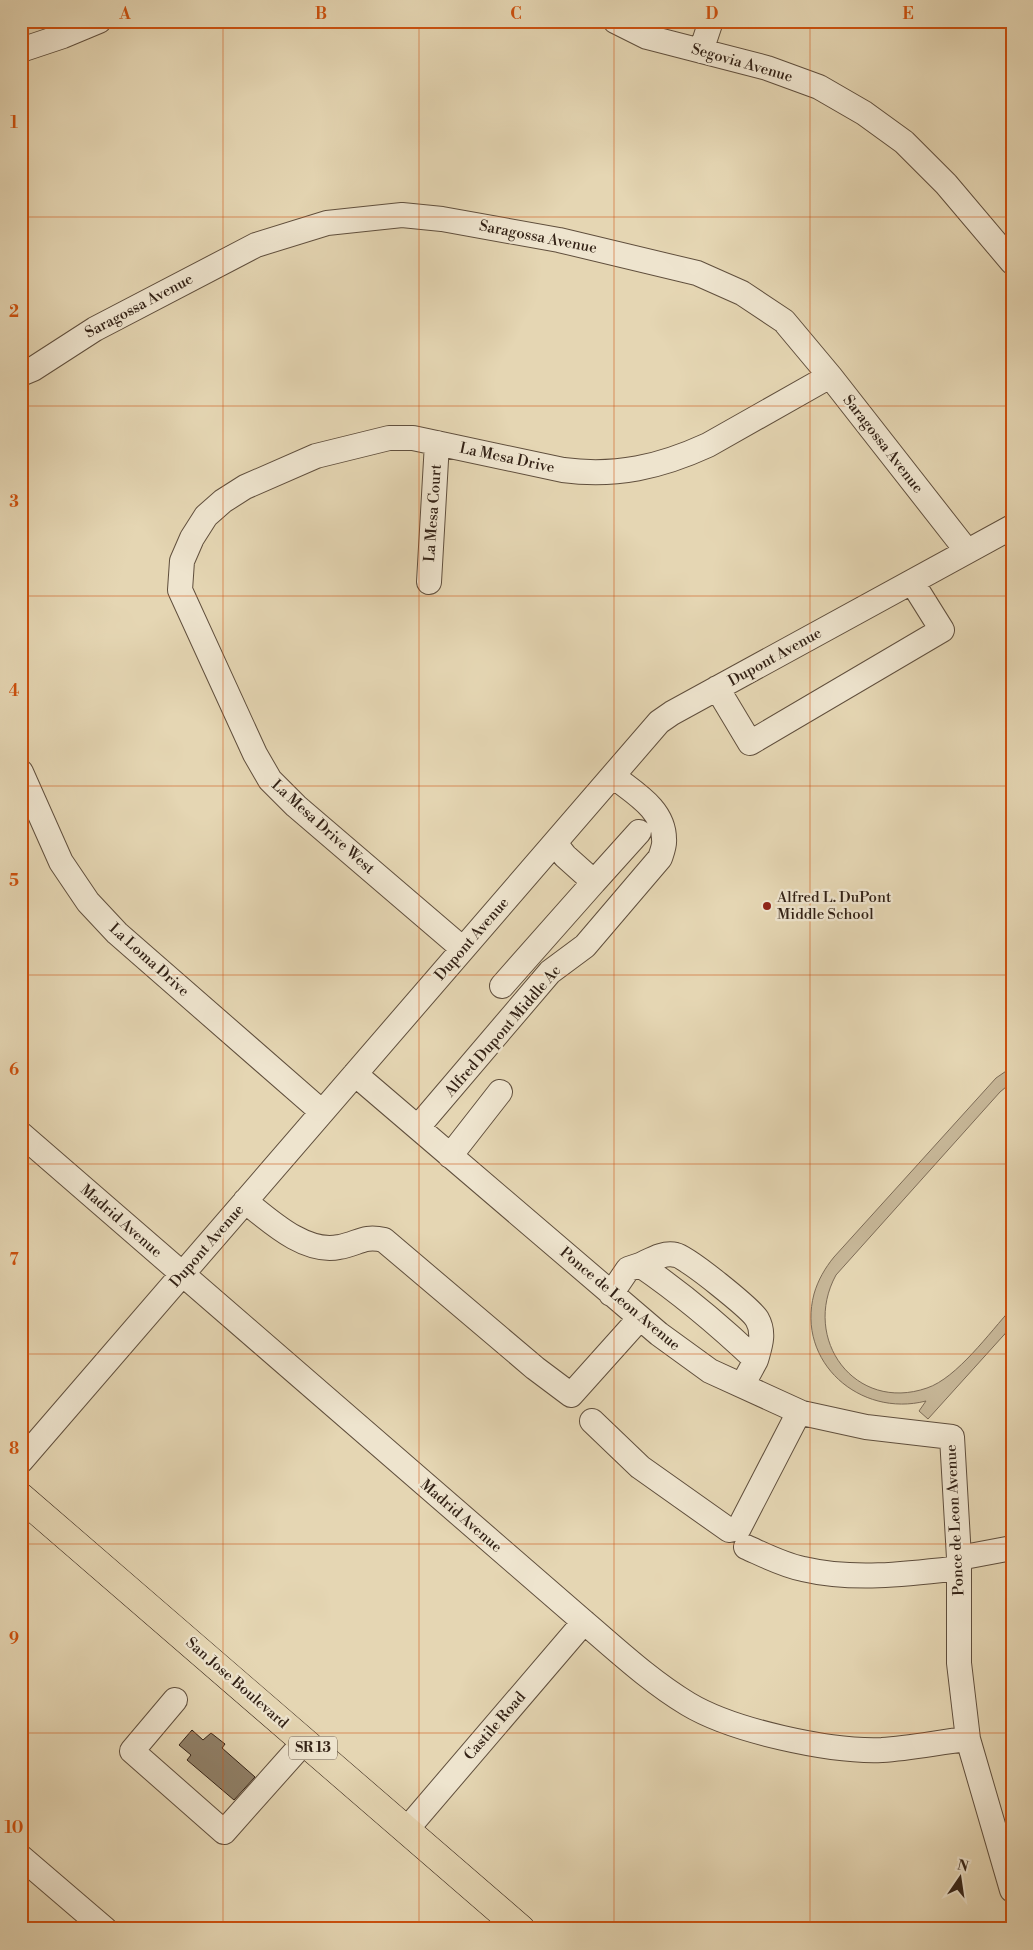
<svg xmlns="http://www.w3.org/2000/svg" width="1033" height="1950" viewBox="0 0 1033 1950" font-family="'Libre Bodoni',serif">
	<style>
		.green { fill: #c7b798; stroke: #7d6c57 }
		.building { fill: #908068; stroke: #332216 }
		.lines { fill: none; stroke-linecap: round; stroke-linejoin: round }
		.minor-casing { stroke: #604f3d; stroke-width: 26 }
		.major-casing { stroke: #332216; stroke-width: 29 }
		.minor { stroke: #eee4ce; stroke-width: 24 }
		.major { stroke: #e5d6b3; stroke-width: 28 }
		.grid { fill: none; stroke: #cd510e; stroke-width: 1; stroke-opacity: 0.55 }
		.poi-dot { fill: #8f2418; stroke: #eee4ce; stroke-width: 2 }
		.labels { text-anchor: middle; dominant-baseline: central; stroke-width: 4.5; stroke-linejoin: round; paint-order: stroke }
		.shield { fill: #eee4ce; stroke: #6b5c4d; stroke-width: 1 }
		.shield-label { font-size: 14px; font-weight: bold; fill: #332216 }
		.street-label { font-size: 15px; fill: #332216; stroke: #eee4ce }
		.poi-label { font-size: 15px; fill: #332216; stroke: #eee4ce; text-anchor: start }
		.neatline { fill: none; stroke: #cd510e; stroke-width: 2 }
		.grid-label { font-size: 16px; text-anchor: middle; font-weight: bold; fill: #cd510e }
	</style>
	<rect width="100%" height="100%" fill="#e5d6b3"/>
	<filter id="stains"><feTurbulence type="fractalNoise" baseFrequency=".004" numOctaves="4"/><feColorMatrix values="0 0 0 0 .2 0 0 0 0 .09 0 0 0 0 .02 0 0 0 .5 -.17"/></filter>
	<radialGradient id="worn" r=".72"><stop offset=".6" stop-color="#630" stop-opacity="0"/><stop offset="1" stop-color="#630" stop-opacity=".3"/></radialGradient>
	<path class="green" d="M1012,1067V1082L1000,1092L836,1275C801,1339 855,1413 927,1388C957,1378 990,1332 1012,1308V1326L928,1419L919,1411L926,1401C860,1418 796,1362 814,1294C818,1280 825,1268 834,1257L996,1078Z"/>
	<path class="building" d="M192,1730L203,1740L211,1733L225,1744L222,1748L255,1777L234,1800L187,1760L191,1755L179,1745Z"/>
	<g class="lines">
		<defs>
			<path id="minor" d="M615,21L647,37L767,68L819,87L864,113L904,142L946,184L1012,262
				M21,50L63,36L99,21
				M701,51L711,21
				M21,374L33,369L95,329L256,245L327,223L402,215L442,219L559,240L697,273L742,293L784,321L830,376L967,551
				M429,582L437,443
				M717,688L750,743L942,630L912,582
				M21,772L61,862L88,902L117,933L322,1112
				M594,882L639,832
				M463,949L296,806L270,780L255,754L180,590L182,561L192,538L206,516L223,501L245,487L316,456L389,438H413L563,470C616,477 660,467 708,445L830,376
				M502,986L594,882L565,856L555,843
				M355,1074L659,1334L710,1371L802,1413L866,1427L952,1437L959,1558V1663L968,1739L1012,1890
				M418,1127L550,972L585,946L660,858C662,852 665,845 664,839C664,809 634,793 613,776
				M21,1134L584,1622C618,1651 650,1681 688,1704C733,1731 830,1752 882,1750C911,1748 940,1742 968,1739
				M450,1156L500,1092
				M245,1201C270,1221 305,1254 339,1247C358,1244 363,1235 384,1240L535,1368L571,1395L640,1318
				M640,1265C651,1260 663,1252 676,1255C687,1257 751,1309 757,1319C765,1333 760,1346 756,1360
				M611,1294L628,1269L640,1265C681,1293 720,1326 756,1360L743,1384
				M592,1421L640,1467L729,1530L739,1528L799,1412
				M21,1461L659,722L672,713L1012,527
				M746,1547C764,1555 783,1565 803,1569C854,1581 908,1574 959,1568
				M959,1558L1012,1548
				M175,1700L132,1751L224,1832L305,1741
				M407,1829L584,1622
				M21,1857L105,1929"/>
			<path id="major" d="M21,1497L521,1929"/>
		</defs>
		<use href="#minor" class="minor-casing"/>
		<use href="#major" class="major-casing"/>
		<use href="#minor" class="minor"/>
		<use href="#major" class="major"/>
	</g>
	<path class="grid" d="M223,21V1929M419,21V1929M614,21V1929M810,21V1929M21,217H1012M21,406H1012M21,596H1012M21,786H1012M21,975H1012M21,1164H1012M21,1354H1012M21,1544H1012M21,1733H1012"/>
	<circle class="poi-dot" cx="767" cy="906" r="5"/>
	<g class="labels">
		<rect class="shield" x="289" y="1736.5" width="48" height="23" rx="4"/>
		<g class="shield-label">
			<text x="313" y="1748">SR 13</text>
		</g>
		<g class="street-label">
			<text transform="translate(742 63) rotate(16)">Segovia Avenue</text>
			<text transform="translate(538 237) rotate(11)">Saragossa Avenue</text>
			<text transform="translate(139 306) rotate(-28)">Saragossa Avenue</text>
			<text transform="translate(883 444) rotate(52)">Saragossa Avenue</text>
			<text transform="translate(507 458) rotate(12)">La Mesa Drive</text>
			<text transform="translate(433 513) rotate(-86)">La Mesa Court</text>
			<text transform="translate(775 657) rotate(-29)">Dupont Avenue</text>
			<text transform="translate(323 827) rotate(42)">La Mesa Drive West</text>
			<text transform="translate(472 939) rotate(-49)">Dupont Avenue</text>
			<text transform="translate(149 960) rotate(42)">La Loma Drive</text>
			<text transform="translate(503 1031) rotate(-49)">Alfred Dupont Middle Ac</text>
			<text transform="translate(121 1221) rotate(41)">Madrid Avenue</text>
			<text transform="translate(207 1246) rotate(-49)">Dupont Avenue</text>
			<text transform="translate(620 1299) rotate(40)">Ponce de Leon Avenue</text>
			<text transform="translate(461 1516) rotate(41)">Madrid Avenue</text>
			<text transform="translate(955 1520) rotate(-93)">Ponce de Leon Avenue</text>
			<text transform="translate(237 1683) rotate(41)">San Jose Boulevard</text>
			<text transform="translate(495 1726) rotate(-49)">Castile Road</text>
		</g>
		<g class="poi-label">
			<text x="777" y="897">Alfred L. DuPont<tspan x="777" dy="17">Middle School</tspan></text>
		</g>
	</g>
	<rect width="1033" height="1950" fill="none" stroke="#e5d6b3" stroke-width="55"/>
	<g transform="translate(960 1878) rotate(13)" stroke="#eee4ce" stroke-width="4" paint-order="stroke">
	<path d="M0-4L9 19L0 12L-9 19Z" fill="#332216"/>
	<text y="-8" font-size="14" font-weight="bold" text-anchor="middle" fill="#332216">N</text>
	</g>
	<rect x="28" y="28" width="978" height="1894" class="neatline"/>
	<g class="grid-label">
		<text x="125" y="19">A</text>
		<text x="321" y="19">B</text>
		<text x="516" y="19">C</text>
		<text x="712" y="19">D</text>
		<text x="908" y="19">E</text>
		<text x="14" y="128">1</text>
		<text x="14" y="317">2</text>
		<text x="14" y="507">3</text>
		<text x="14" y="696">4</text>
		<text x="14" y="886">5</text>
		<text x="14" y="1075">6</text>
		<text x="14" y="1265">7</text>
		<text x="14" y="1454">8</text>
		<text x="14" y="1644">9</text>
		<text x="14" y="1833">10</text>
	</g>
	<rect width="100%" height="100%" filter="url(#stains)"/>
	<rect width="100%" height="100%" fill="url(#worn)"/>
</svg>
